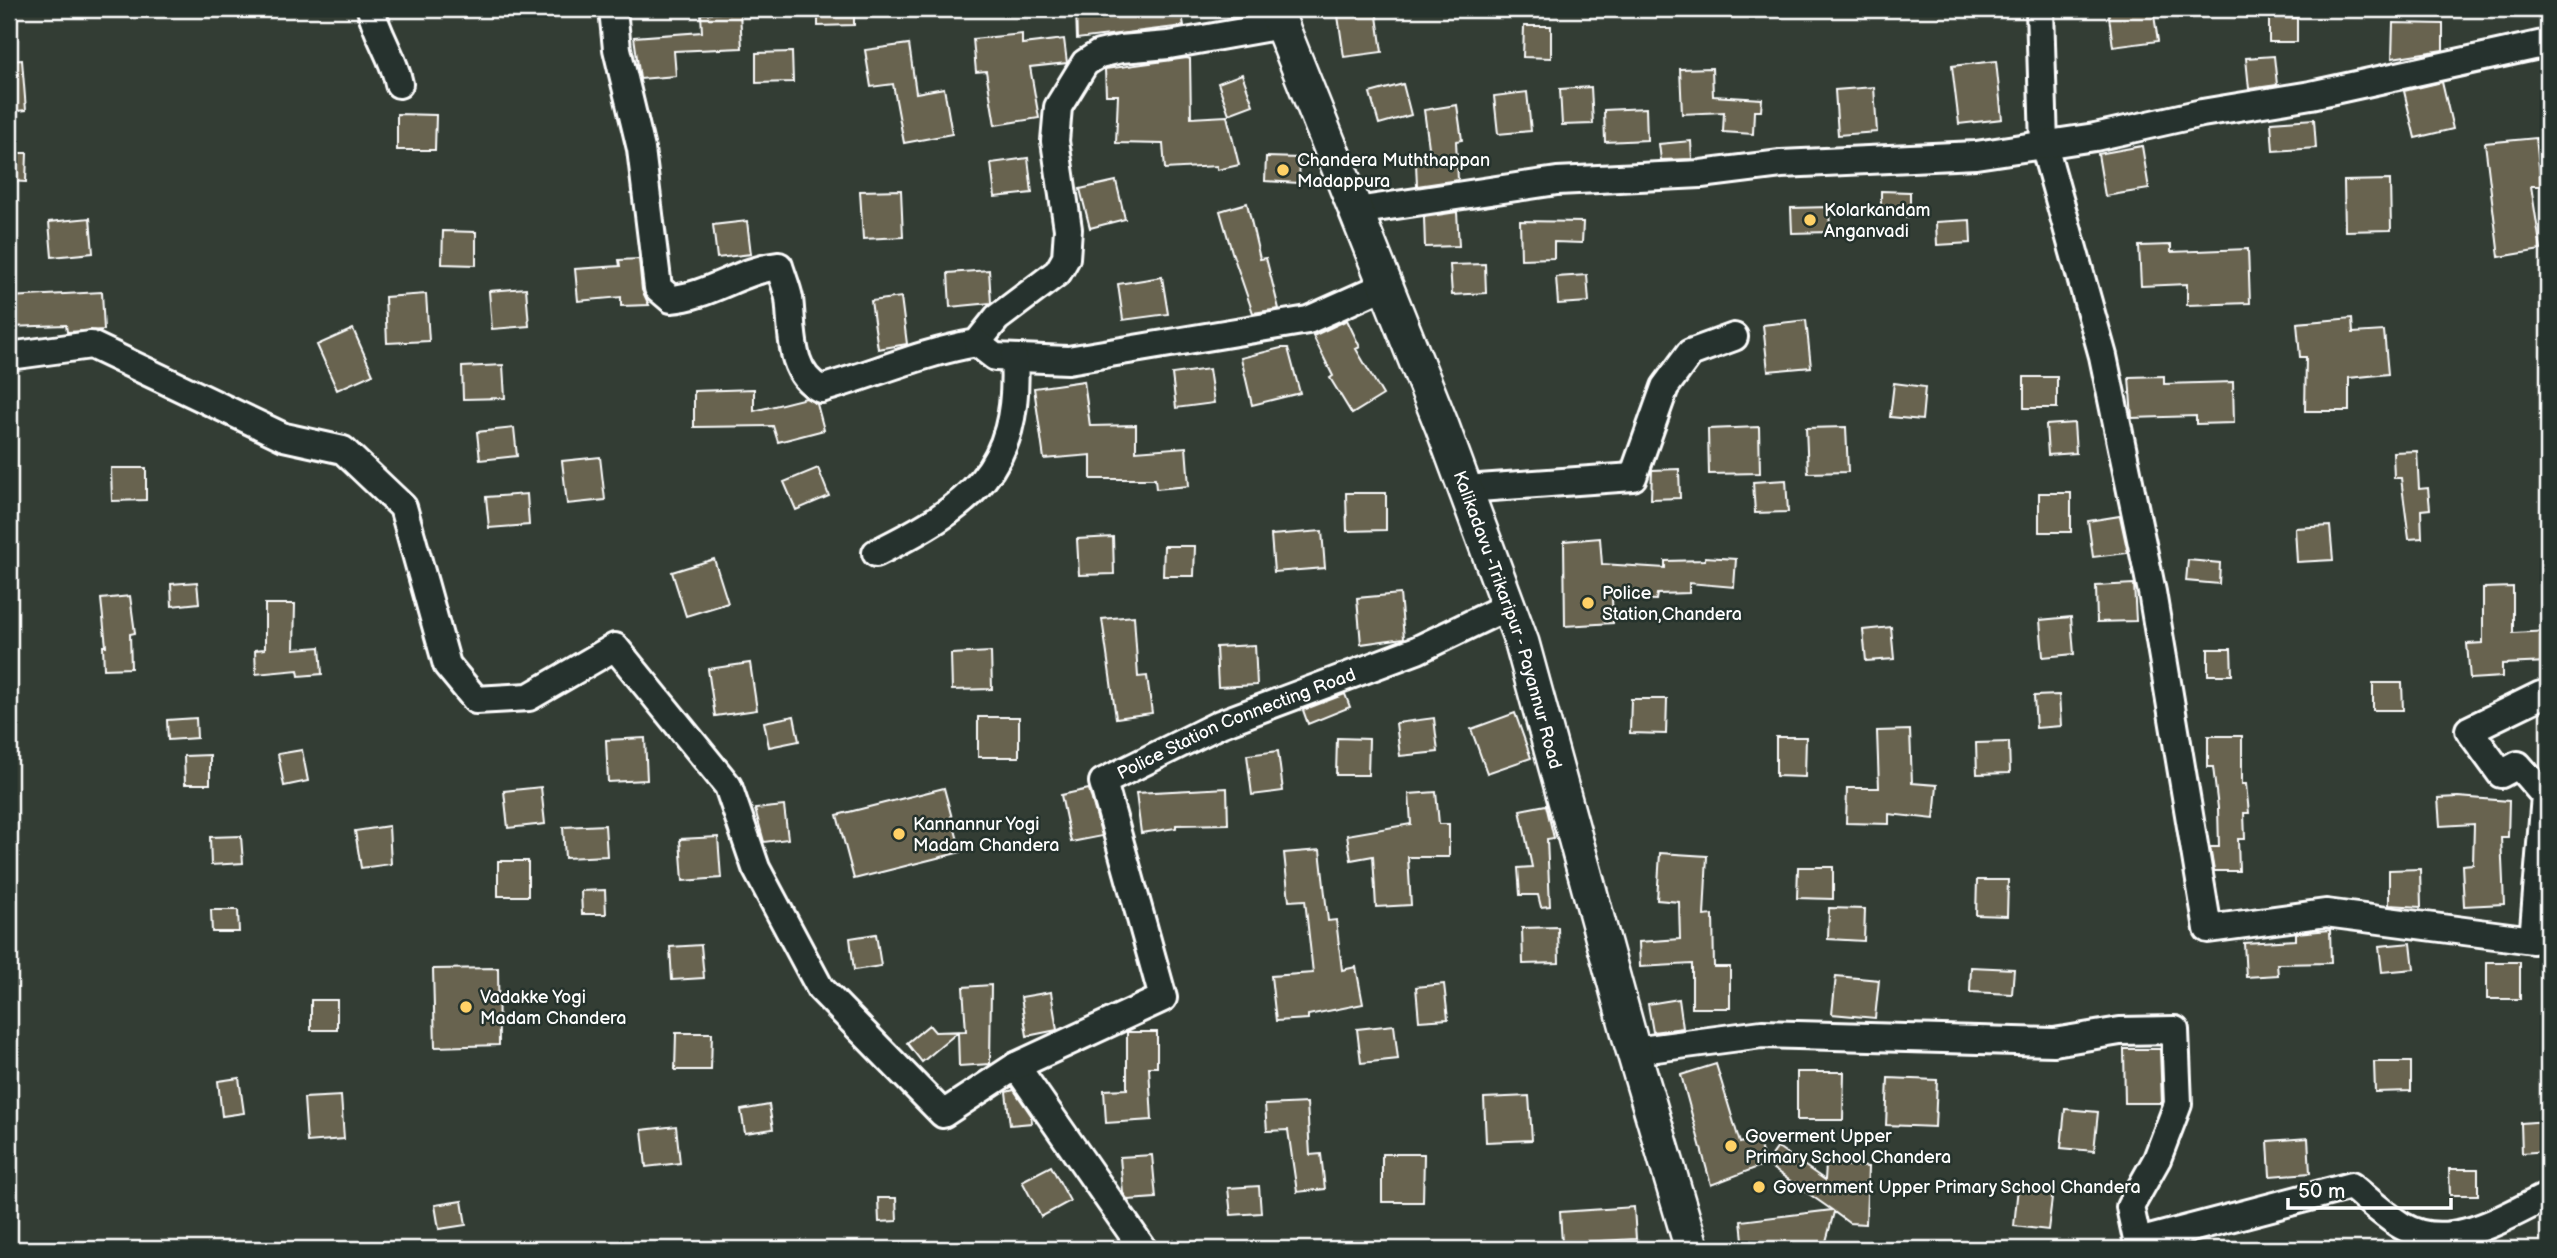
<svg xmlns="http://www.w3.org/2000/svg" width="2557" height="1258" viewBox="0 0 2557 1258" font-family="'Balsamiq Sans',sans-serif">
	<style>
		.building { fill: #676450; stroke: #fff; stroke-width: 2 }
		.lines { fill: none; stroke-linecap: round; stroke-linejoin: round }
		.minor-casing { stroke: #fff; stroke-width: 32 }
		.major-casing { stroke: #fff; stroke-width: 38 }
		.minor { stroke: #26332d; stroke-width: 26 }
		.major { stroke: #26332d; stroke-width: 33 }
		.poi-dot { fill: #ffd166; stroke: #26332d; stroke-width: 2.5 }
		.labels { text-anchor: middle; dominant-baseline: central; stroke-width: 5; stroke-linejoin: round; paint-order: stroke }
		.poi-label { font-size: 18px; fill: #fff; stroke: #26332d; text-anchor: start }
		.street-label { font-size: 18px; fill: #fff; stroke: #26332d }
	</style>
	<rect width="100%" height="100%" fill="#333d34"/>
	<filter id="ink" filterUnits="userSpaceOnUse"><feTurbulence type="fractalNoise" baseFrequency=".0143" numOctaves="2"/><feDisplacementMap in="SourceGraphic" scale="14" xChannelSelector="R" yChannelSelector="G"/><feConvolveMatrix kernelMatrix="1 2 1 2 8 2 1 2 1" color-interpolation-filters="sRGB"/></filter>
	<g filter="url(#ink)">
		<path class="building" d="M818,9H854V25L818,26Z
			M1076,9H1181L1184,26L1077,39Z
			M1337,9H1376L1382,52L1344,57Z
			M2108,9H2153L2158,41L2113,47Z
			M740,12L742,48L674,51L676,76L640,79L634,37L702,32L701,14Z
			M2269,18H2297V42H2269Z
			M2393,23L2443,24V50L2392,58Z
			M1524,26H1551V58L1523,57Z
			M1022,34V44L1064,39L1067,63L1030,67L1039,118L995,125L986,71L976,72L973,39Z
			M909,44L916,93L944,88L952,134L904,143L893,84L871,87L865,50Z
			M792,52L793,82L756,83V53Z
			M2274,56L2277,85L2249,89L2246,58Z
			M1187,58L1190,59L1191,118L1227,116L1239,165L1217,170V166L1165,169L1163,144L1116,143L1118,95H1106L1105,69Z
			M22,60L26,110L9,112V61Z
			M1996,61L2002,119L1959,124L1952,66Z
			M1712,68L1713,96L1762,99L1761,111H1754L1753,134L1723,132L1724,112L1682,114L1680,69Z
			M1242,74L1253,105L1229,114L1218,83Z
			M2442,82L2453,129L2415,138L2404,91Z
			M1403,84L1411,115L1379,124L1370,93Z
			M1591,87L1593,124L1562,125L1560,89Z
			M1874,87L1877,132L1838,135L1835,90Z
			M1527,92L1531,131L1498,134L1494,96Z
			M1457,105L1462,140L1456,141L1458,180L1417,186L1416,163L1431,162L1424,110Z
			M1646,108L1647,140L1605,142L1604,110Z
			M397,114L436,115L435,150H397Z
			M2314,119L2316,148L2273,151L2271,122Z
			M2536,138L2541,186H2531L2541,250L2499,257L2485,143Z
			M1691,141L1692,159L1661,160L1659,144Z
			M2142,146L2149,189L2105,196L2098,154Z
			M9,153H27L26,182L9,181Z
			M1266,157L1300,158L1299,183L1265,181Z
			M1028,158L1032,193L995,197L991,163Z
			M2390,180L2391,230L2345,231L2344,181Z
			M1116,181L1125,219L1090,228L1080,189Z
			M901,190L903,237L863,239L860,191Z
			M1881,191L1910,192V217L1881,216Z
			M1247,203L1260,259L1266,258L1279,309L1253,313L1232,252L1220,211Z
			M1829,207L1830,232L1792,233L1791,208Z
			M1457,212L1459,246L1425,247L1424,217Z
			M90,218L93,253L52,257L49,222Z
			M1970,220L1971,243L1937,245L1936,222Z
			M747,221L751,254L717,258L713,225Z
			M1520,221L1583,222L1582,243L1554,242V258L1521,259Z
			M443,231L476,232V265L442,264Z
			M2171,245V252L2248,249L2250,303L2187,305V284L2141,286L2139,246Z
			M639,259L642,290L649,305L621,306V297L578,301L575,269L620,266L619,260Z
			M1485,264L1486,293L1452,295L1450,265Z
			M989,270L991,303L950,307L948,273Z
			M1587,275L1589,302L1558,304L1556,277Z
			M1162,277L1168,314L1123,320L1118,284Z
			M526,288L529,326L492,329L489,291Z
			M102,292L104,330L67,332L66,325L9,327V297Z
			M426,294L429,341L387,343L385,297Z
			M901,297L907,344L878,349L871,301Z
			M2352,318L2353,333L2384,331L2388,374L2349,378V411H2305L2306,357H2300L2297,323Z
			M1347,320L1360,347L1356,349L1383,395L1352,414L1330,378L1333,376L1313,336Z
			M1806,320L1811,367L1768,371L1763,325Z
			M353,329L373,374L337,390L317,345Z
			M1281,348H1288L1300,393L1252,405L1241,358Z
			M503,365L505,398L463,399L462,367Z
			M1209,369L1214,403L1176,408L1172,374Z
			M2164,376V384L2233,382L2234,423L2196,424V416L2132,418L2129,377Z
			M2024,377H2057V408H2024Z
			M1084,381L1090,426L1136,425V451L1186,447L1189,486L1156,489L1155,479H1091V455L1044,459L1034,388Z
			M1894,383L1925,387L1922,420L1890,417Z
			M754,389V411L806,398L817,404L824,430L778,442L773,426L694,427V391Z
			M2074,423L2076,453L2048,455L2046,425Z
			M1759,427L1760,473L1709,474L1708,429Z
			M1846,427L1848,472L1808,473L1806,428Z
			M514,428L517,456L480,460L477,432Z
			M2417,451L2419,489L2428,488L2430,509L2421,510L2422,538L2409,539L2401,478H2394L2393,452Z
			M600,457L605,500L567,504L562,461Z
			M111,468H146V500L112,501Z
			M818,468L829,496L796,510L784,482Z
			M1679,469L1680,498L1651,499L1652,470Z
			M1786,480L1788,512L1755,513L1753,482Z
			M1346,493H1386V530L1347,531Z
			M2039,493H2071V532H2039Z
			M527,494L529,525L489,528L486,497Z
			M2120,516L2128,553L2093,557L2088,521Z
			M2330,526L2333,560L2297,562L2295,528Z
			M1322,531L1325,568L1274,572L1271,535Z
			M1113,537L1114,574L1079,575L1077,539Z
			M1600,538L1602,564L1665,568V561L1705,560V557L1736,559L1734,587L1689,583V593L1657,594L1656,600L1612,598L1613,623L1565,626L1564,541Z
			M1164,546H1195L1194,576H1163Z
			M714,559L728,603L686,616L672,572Z
			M2188,560L2220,563L2219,584L2186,581Z
			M197,582L199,603L172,606L171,584Z
			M2134,584L2136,621L2097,622L2096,586Z
			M2513,587V633L2548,631V662L2502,664V677L2470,679L2467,644L2483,643V588Z
			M1400,594L1404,638L1361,644L1357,598Z
			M130,596L135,633L130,634L131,668L104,669L103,646H106L101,599Z
			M265,604H295L294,649L320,647L322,674L299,676L298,670L256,674L255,650L265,649Z
			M1134,616L1138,677L1147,676L1152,713L1116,718L1102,619Z
			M2071,617L2074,654L2043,657L2040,620Z
			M1891,627L1894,659L1866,661L1863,630Z
			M1255,645L1257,685L1218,687L1216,647Z
			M2208,649H2231L2232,675H2208Z
			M991,652L992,689L952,690L951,654Z
			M750,663L757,710L715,716L708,669Z
			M2373,683H2402L2403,710H2373Z
			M1345,694L1350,707L1308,724L1303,710Z
			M2059,695L2061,726L2036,728L2034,696Z
			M1631,699H1667L1666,734L1630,733Z
			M1515,713L1531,758L1487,773L1471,729Z
			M794,716L799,741L769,747L764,722Z
			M978,717H1019V757H978Z
			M196,718L197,738L168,740L167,720Z
			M1434,718L1438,752L1400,756L1396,723Z
			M1910,730L1912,783L1937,785L1934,819L1889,814V824L1846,823L1847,788H1879L1877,731Z
			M2208,736H2242V784H2246L2249,813H2244L2245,839H2238L2239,871H2214L2210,847H2219L2218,808L2213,767H2208Z
			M1776,737H1806L1805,777L1776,776Z
			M645,738L647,780L608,782L606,740Z
			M1337,738L1369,739L1368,775H1336Z
			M2009,742L2010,773L1977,774L1976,743Z
			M302,750L308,781L284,786L278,754Z
			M1278,751L1283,791L1252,795L1247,755Z
			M210,755V784H185L184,756Z
			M541,787L545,824L508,828L504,791Z
			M944,788L961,852L854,879L837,815Z
			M1227,788L1228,824L1176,825V828L1141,833L1136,793Z
			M1089,789L1102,836L1071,842L1061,795Z
			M1436,792L1439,824H1449V857H1408L1411,905L1376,907L1373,856L1351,860L1347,835L1411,824L1409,794Z
			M2458,797L2509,801L2508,837H2501L2504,904L2464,906L2462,865L2473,864L2474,824L2440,826L2438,798Z
			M1546,805L1554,838L1547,839L1550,906L1541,907L1538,895H1520L1518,868L1532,867L1520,810Z
			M784,806L788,839L764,842L755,809Z
			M605,825L607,856L565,858L563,827Z
			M389,826L391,864L361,868L355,831Z
			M241,836L243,863L211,865L210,837Z
			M718,837L721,878L683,881L680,839Z
			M1320,850L1328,921L1336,920L1342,970L1356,967L1363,1004L1308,1015V1019L1276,1021L1271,976L1313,973L1305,900L1289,901L1284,853Z
			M1660,853L1707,856L1704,916L1713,915L1714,967H1730V1008H1692V964L1640,967L1639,942L1680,939L1679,902L1657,900Z
			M498,861H528V896H498Z
			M1798,867H1833V899L1797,898Z
			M2420,869L2421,907L2389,905V870Z
			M1977,880H2008L2007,916L1976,915Z
			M605,890L606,914H582L581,891Z
			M1829,908L1865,909L1864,941L1828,939Z
			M211,910H238L239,932H212Z
			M1558,927L1559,963L1523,964L1522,928Z
			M2330,930L2331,963L2277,964L2278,975L2246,977L2244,943L2296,940V933Z
			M876,934L881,966L854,970L850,938Z
			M2411,943L2414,969L2382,972L2379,946Z
			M701,945L704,978L672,980L670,947Z
			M2487,962H2520V999H2487Z
			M1971,967L2014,969L2012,994L1970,992Z
			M498,968L499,1045L435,1047L433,969Z
			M1836,976L1879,980L1875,1018L1832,1014Z
			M1444,984L1448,1019L1419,1021L1416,987Z
			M991,985L990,1064L959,1066L958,1032L922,1062L907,1043L929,1025L935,1032L966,1031L963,987Z
			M1051,992L1057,1030L1027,1036L1021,997Z
			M1679,999L1683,1028L1653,1032L1648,1004Z
			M311,1000H337V1030H311Z
			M1394,1025L1398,1059L1361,1063L1357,1029Z
			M1127,1032H1157V1067H1149L1152,1120L1106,1123L1104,1090L1127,1089Z
			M676,1033H712L711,1070H675Z
			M2124,1049H2160L2162,1103H2125Z
			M2374,1062H2411V1091L2375,1092Z
			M1716,1064L1740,1143L1757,1138L1766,1164L1711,1185L1681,1075Z
			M1797,1072H1844L1843,1120H1797Z
			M239,1078L244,1113L222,1116L218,1081Z
			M1888,1078L1937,1080L1935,1127L1886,1125Z
			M1014,1090L1031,1115L1032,1123L1010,1125L1006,1092Z
			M341,1096L344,1139L307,1142L304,1098Z
			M1529,1096L1532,1140L1486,1142L1484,1098Z
			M1307,1103L1310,1155L1321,1154L1325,1189L1297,1192L1288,1130L1267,1131L1265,1105Z
			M769,1105L773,1129L745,1133L741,1110Z
			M2065,1109L2098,1112L2094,1151L2061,1148Z
			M2548,1121V1151L2522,1153L2521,1123Z
			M676,1126L680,1163L646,1167L642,1130Z
			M2308,1138L2310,1173L2270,1176L2268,1141Z
			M1778,1147L1825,1180L1826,1164L1868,1167L1866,1224L1849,1223L1834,1212L1824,1249H1744L1741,1221L1832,1210L1766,1164Z
			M1382,1154H1424L1423,1202H1382Z
			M1152,1155L1156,1198L1128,1200L1123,1193L1120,1157Z
			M1051,1166L1070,1201L1041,1217L1022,1181Z
			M2449,1169H2478V1195H2450Z
			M1259,1186L1261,1213L1231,1215L1228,1188Z
			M2018,1187L2053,1191L2048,1230L2014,1226Z
			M878,1198H896L897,1221L879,1222Z
			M462,1201L466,1225L439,1229L435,1205Z
			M1634,1207L1636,1239L1562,1243L1560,1212Z"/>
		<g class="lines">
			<defs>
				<g id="minor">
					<path d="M371,9C377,36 394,57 399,84"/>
					<path d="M613,9L617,49L641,149L658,288L671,299C710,296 740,270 779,266C782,276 787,288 789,298C793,330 788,373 821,389C874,374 923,352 977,343L997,318L1058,272L1066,258L1068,229L1055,141L1058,107L1085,63L1099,54L1121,49L1169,45L1282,25"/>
					<path d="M2040,9L2044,145L2103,356L2152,592L2208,929L2326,913L2533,940L2545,796L2518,765L2501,774L2469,730L2541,695"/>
					<path d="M1356,211L1557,181L1701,174L1781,164L1976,155L2095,137L2202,113L2311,95L2548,43"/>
					<path d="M977,343L995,357L1068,360L1308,320L1386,285"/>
					<path d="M9,356L91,345L284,437L343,450L403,507L447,665L476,700L529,697L615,647L728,786L756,868L820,988L943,1114L1016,1066L1143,1249"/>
					<path d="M1465,489L1633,477L1665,387L1690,353L1734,337"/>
					<path d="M876,553C969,507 1021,470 1014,358"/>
					<path d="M1633,1051L1762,1034L2054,1042L2120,1031L2175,1030L2178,1104L2157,1159L2130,1207L2139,1249"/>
					<path id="s1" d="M1016,1066L1163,998L1103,782L1220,724L1417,650L1508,606"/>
					<path d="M2138,1242L2351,1186C2367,1199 2384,1215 2402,1226C2449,1254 2506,1216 2548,1196"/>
				</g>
				<g id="major">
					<path id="s2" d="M1275,9L1442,426L1522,643L1632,1046L1692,1249"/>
				</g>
			</defs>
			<use href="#minor" class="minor-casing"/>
			<use href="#major" class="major-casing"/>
			<use href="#minor" class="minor"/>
			<use href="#major" class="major"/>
		</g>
	</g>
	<g class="poi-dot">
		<circle cx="1283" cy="170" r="7"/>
		<circle cx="1810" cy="220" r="7"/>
		<circle cx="1588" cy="603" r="7"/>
		<circle cx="899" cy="834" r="7"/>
		<circle cx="466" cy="1007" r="7"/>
		<circle cx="1731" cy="1146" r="7"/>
		<circle cx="1759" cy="1187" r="7"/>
	</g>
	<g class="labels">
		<g class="poi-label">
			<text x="1297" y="160">Chandera Muththappan<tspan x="1297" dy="21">Madappura</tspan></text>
			<text x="1824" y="210">Kolarkandam<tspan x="1824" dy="21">Anganvadi</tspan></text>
			<text x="1602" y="593">Police<tspan x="1602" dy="21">Station,Chandera</tspan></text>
			<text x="913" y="824">Kannannur Yogi<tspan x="913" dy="21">Madam Chandera</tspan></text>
			<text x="480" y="997">Vadakke Yogi<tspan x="480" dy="21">Madam Chandera</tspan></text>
			<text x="1745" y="1136">Goverment Upper<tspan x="1745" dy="21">Primary School Chandera</tspan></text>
			<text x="1773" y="1187">Government Upper Primary School Chandera</text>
		</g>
		<g class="street-label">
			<text stroke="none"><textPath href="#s2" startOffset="654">Kalikadavu -Trikaripur - Payannur Road</textPath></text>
			<text stroke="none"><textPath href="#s1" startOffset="532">Police Station Connecting Road</textPath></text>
		</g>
	</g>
	<rect width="2557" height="1258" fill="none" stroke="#26332d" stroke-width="35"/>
	<rect x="18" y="18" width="2522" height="1223" fill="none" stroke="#fff" stroke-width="2.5" filter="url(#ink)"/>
	<path d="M2288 1198v10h163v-10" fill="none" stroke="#ffffff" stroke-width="3.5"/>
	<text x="2298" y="1198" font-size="21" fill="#ffffff" stroke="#26332d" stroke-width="5" paint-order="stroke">50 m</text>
</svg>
